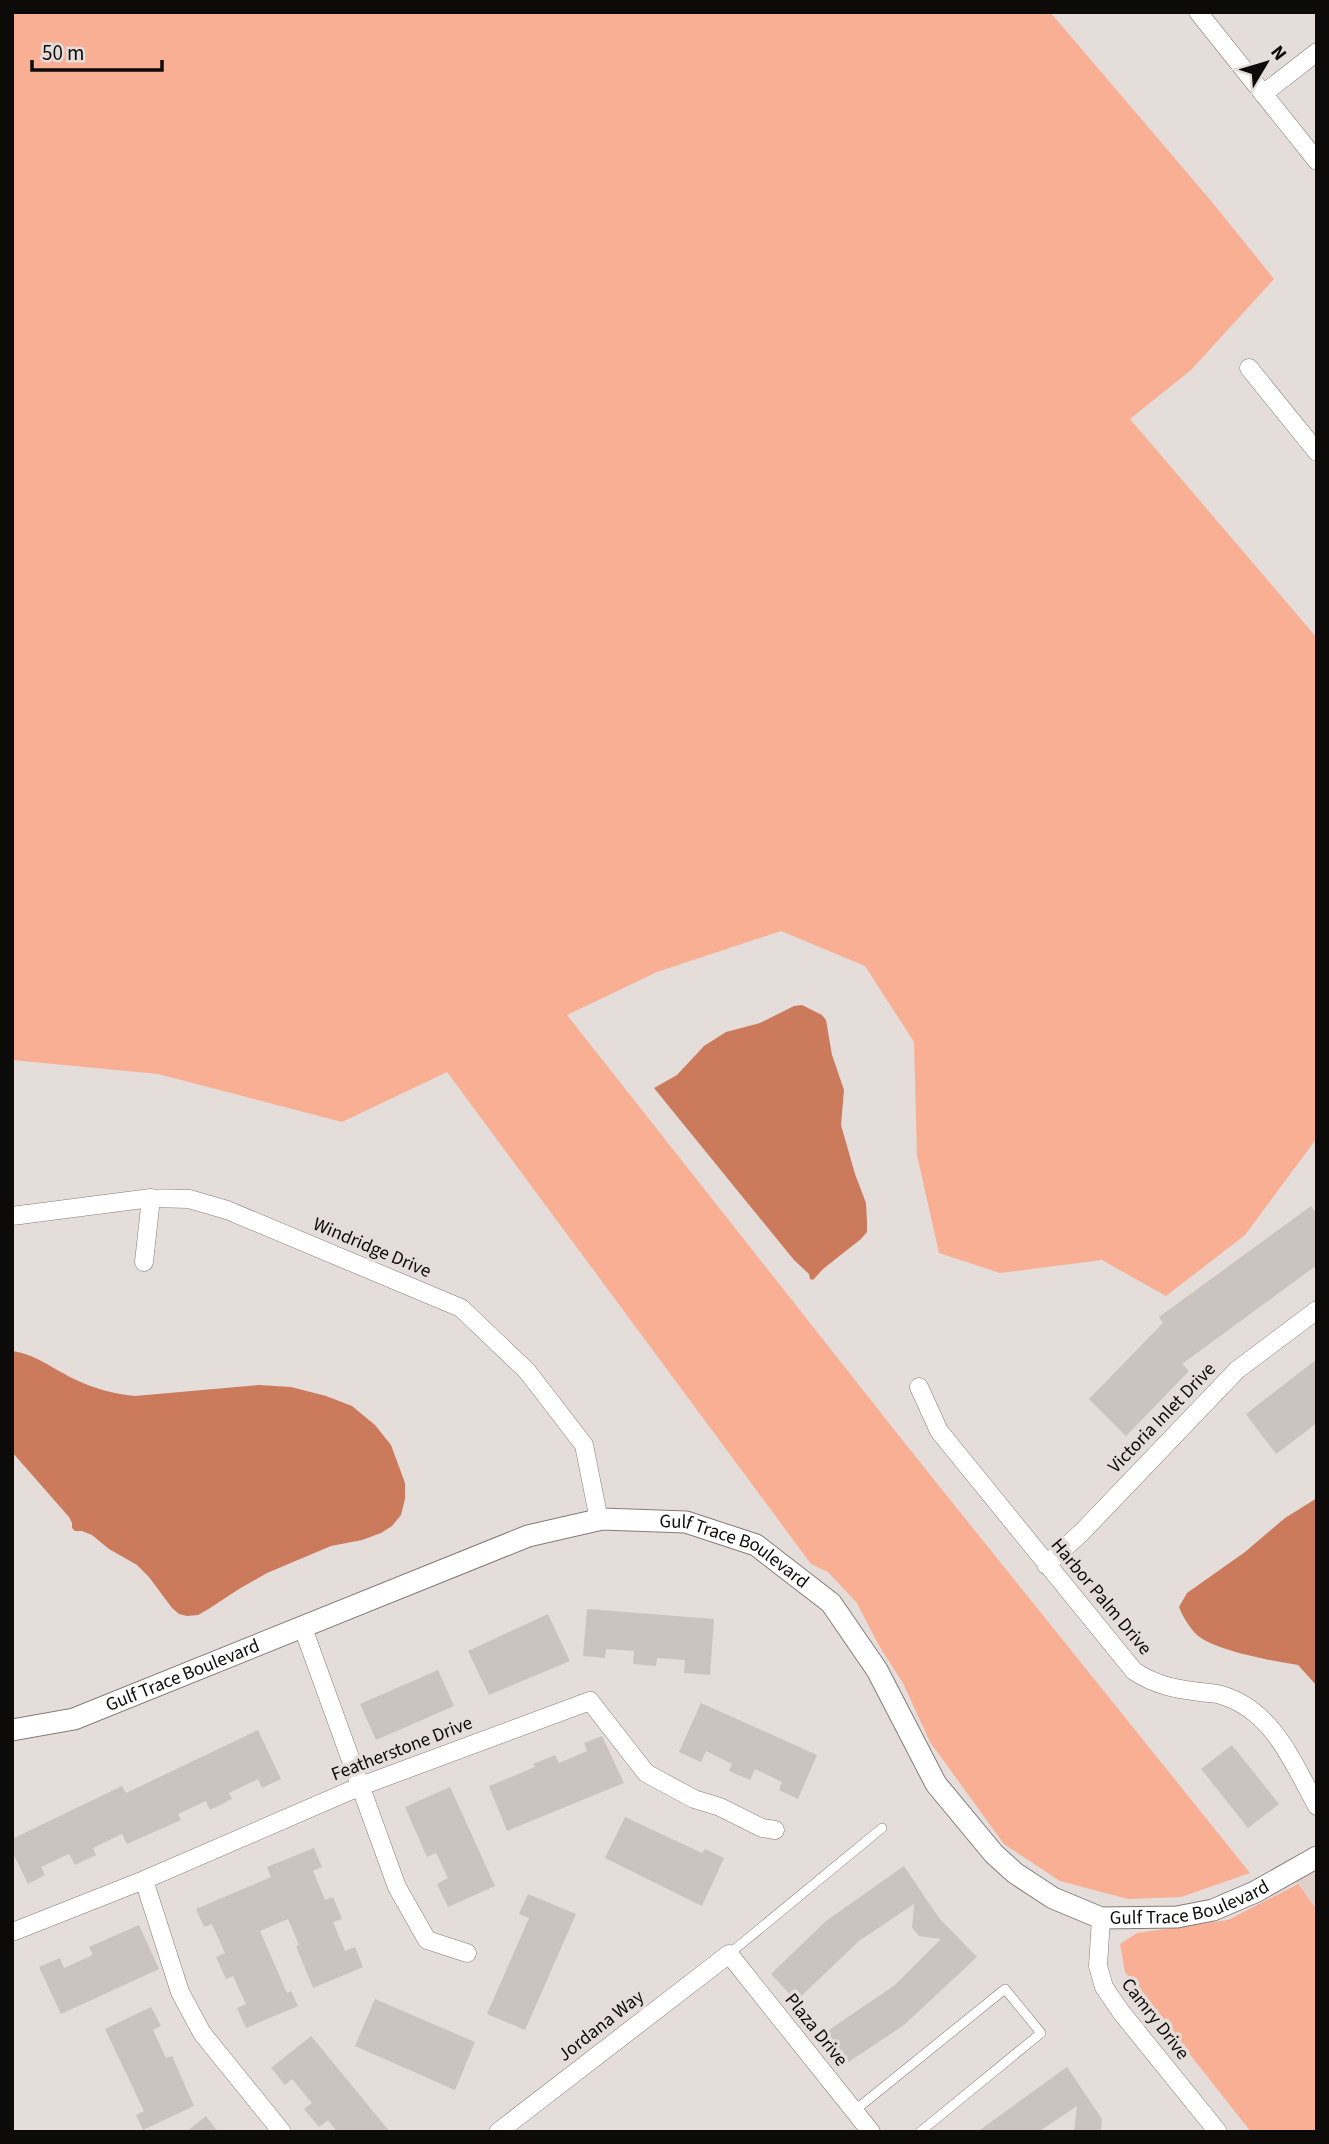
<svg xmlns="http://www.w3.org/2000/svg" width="1329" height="2144" viewBox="0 0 1329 2144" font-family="'Source Sans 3',sans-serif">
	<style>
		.built { fill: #e0d0ca }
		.green { fill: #f8af94 }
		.water { fill: #cc7a5c }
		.building { fill: #cbc3c0 }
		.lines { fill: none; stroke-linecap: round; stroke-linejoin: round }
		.service-casing { stroke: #837c7a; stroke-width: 10 }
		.minor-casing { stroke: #837c7a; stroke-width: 19 }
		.tertiary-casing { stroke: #837c7a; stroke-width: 23 }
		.service { stroke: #fff; stroke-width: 9 }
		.minor { stroke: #fff; stroke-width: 18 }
		.tertiary { stroke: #fff; stroke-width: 21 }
		.labels { text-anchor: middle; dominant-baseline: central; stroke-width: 7; stroke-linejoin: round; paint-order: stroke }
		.street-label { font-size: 19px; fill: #0d0b0a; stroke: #e5ddda }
	</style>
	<rect width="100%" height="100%" fill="#e5ddda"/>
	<path class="built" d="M1317,1865V1910L1293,1878Z"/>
	<path class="green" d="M12,12H1050L1212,202L1274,279L1191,370L1130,419L1317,638V1138L1245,1235L1166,1296L1102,1260L1000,1273L939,1253L917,1155L914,1042L865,966L781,931L657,972L567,1015L911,1451L1250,1873L1181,1897L1128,1899L1060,1881L1004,1844L930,1742L903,1683L878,1644L857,1603L828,1572L811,1564L447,1072L342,1122L158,1074L12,1060Z
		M1298,1884L1317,1910V2132H1251L1125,1972L1120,1944L1137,1933L1228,1920Z"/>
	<path class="water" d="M802,1005L822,1015L826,1020L832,1055L844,1090L841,1125L855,1174L866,1203L867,1222V1232L861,1239L823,1269L813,1280L810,1279L809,1274L794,1260L654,1088L677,1075L704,1046L726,1032L760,1023L794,1006Z
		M12,1351C37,1355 50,1367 72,1378C92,1388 113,1394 135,1396L259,1385L291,1387L326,1396L352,1406L375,1425L391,1445L405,1483V1499L401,1515L392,1526L381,1533L362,1540L331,1546L267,1573L239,1589L207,1610L198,1615L187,1616L179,1614L172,1608L149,1577L137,1565L109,1549L92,1535L82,1531H75L72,1528V1523L69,1517L12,1452Z
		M1317,1498V1686L1298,1665C1273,1661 1216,1651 1197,1635C1189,1627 1183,1617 1179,1607L1187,1593L1245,1552L1285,1518Z"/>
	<path class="building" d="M1311,1206L1317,1214V1265L1182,1364L1189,1371L1126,1436L1089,1399L1163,1323L1159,1317Z
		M1317,1359V1423L1276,1454L1246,1414Z
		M587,1609L714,1619L710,1675L684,1673L685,1660L657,1658L656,1666L633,1664L634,1651L606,1649L605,1658L583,1656Z
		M548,1614L570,1661L489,1695L468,1651Z
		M438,1670L454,1706L376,1740L360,1704Z
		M701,1703L817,1755L798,1799L779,1790L782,1782L755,1769L750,1780L729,1771L732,1764L706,1751L701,1762L679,1752Z
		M258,1730L281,1779L262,1788L258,1779L229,1793L232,1799L210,1810L206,1801L178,1814L181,1820L127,1844L122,1834L93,1848L96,1855L75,1865L69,1854L41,1867L45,1875L28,1884L12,1851V1839L122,1786L126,1793Z
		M602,1736L624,1783L507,1831L489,1786L535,1767L533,1764L555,1755L559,1763L587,1751L584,1743Z
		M1232,1745L1279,1804L1248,1828L1201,1769Z
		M450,1787L495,1886L448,1907L437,1884L448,1878L436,1853L427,1857L405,1807Z
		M625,1817L702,1853L705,1849L724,1858L702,1906L605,1858Z
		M314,1848L322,1867L313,1871L325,1900L333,1897L342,1919L333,1922L345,1951L355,1947L363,1967L313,1988L296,1946L299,1945L288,1919L260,1931L287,1993L291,1991L298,2006L246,2028L237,2008L246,2004L233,1976L226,1979L216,1957L225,1953L212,1924L204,1927L196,1909L271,1877L267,1867Z
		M904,1866L939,1918L977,1957L904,2025L844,2065L823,2034L895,1985L941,1939L919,1936L912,1928L914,1904L859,1941L796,2001L771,1974L826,1921Z
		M528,1894L576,1914L525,2030L487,2014L529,1918L519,1914Z
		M139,1925L159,1969L61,2014L39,1967L60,1958L64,1968L93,1955L89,1947Z
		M375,1999L475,2042L455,2090L355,2046Z
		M151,2007L161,2026L153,2030L166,2058L172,2056L194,2106L143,2130L136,2115L144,2111L105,2029Z
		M311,2036L326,2054L390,2132H337L328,2120L319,2127L304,2109L312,2103L292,2079L285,2085L271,2068Z
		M1067,2067L1102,2119L1101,2132H1074L1077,2106L1038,2132H977Z
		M206,2116L218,2132H186Z"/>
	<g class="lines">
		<defs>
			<path id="service" d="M729,1954L882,1828
				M854,2111L1005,1989L1041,2033L920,2132"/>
			<path id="minor" d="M1198,12L1317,161
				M1263,94L1317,52
				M1249,368L1317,452
				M12,1216L151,1198L189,1199L227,1210L461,1308L527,1371L584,1445L599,1520
				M144,1262L151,1198
				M919,1387L939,1431L1134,1671C1155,1685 1175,1689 1200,1692C1207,1693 1215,1693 1221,1695C1273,1710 1293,1763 1317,1806
				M1046,1565L1082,1532L1237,1370L1317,1310
				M303,1628L397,1887L427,1940L467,1953
				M144,1880L180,1992L202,2033L282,2132
				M1101,1918L1098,1966L1104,1987L1121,2012L1218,2132
				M15,1931L144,1880L361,1786L590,1701L646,1773L694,1799L720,1807L762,1828L775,1830
				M498,2132L729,1954L871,2132"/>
			<g id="tertiary">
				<path id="s1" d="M12,1730L74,1719L528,1536L602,1519L686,1522L756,1545L831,1603L877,1670L936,1784L994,1854L1015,1873L1053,1898L1101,1918L1177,1917L1213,1910L1255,1892L1317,1857"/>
			</g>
		</defs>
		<use href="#service" class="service-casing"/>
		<use href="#minor" class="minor-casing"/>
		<use href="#tertiary" class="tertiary-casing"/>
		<use href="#service" class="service"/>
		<use href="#minor" class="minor"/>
		<use href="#tertiary" class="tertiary"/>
	</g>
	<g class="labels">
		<g class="street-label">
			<text transform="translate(372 1248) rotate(23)">Windridge Drive</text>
			<text transform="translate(1162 1418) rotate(-46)">Victoria Inlet Drive</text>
			<text stroke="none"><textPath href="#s1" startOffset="768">Gulf Trace Boulevard</textPath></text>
			<text transform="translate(1101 1597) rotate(50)">Harbor Palm Drive</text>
			<text stroke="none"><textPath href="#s1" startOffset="180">Gulf Trace Boulevard</textPath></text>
			<text transform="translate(402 1749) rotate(-21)">Featherstone Drive</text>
			<text stroke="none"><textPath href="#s1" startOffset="1398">Gulf Trace Boulevard</textPath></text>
			<text transform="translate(1155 2019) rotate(52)">Camry Drive</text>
			<text transform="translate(601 2026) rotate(-38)">Jordana Way</text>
			<text transform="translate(816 2030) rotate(51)">Plaza Drive</text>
		</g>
	</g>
	<rect width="1329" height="2144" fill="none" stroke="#0d0b0a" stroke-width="28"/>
	<g transform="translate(1266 63) rotate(52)" stroke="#e5ddda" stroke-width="5" paint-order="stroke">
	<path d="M0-5L12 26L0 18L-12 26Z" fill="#0d0b0a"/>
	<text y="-10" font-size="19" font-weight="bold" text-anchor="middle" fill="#0d0b0a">N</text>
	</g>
	<path d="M32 60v10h130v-10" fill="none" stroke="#0d0b0a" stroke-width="3.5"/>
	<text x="42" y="60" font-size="21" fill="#0d0b0a" stroke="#e5ddda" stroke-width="5" paint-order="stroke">50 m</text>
</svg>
